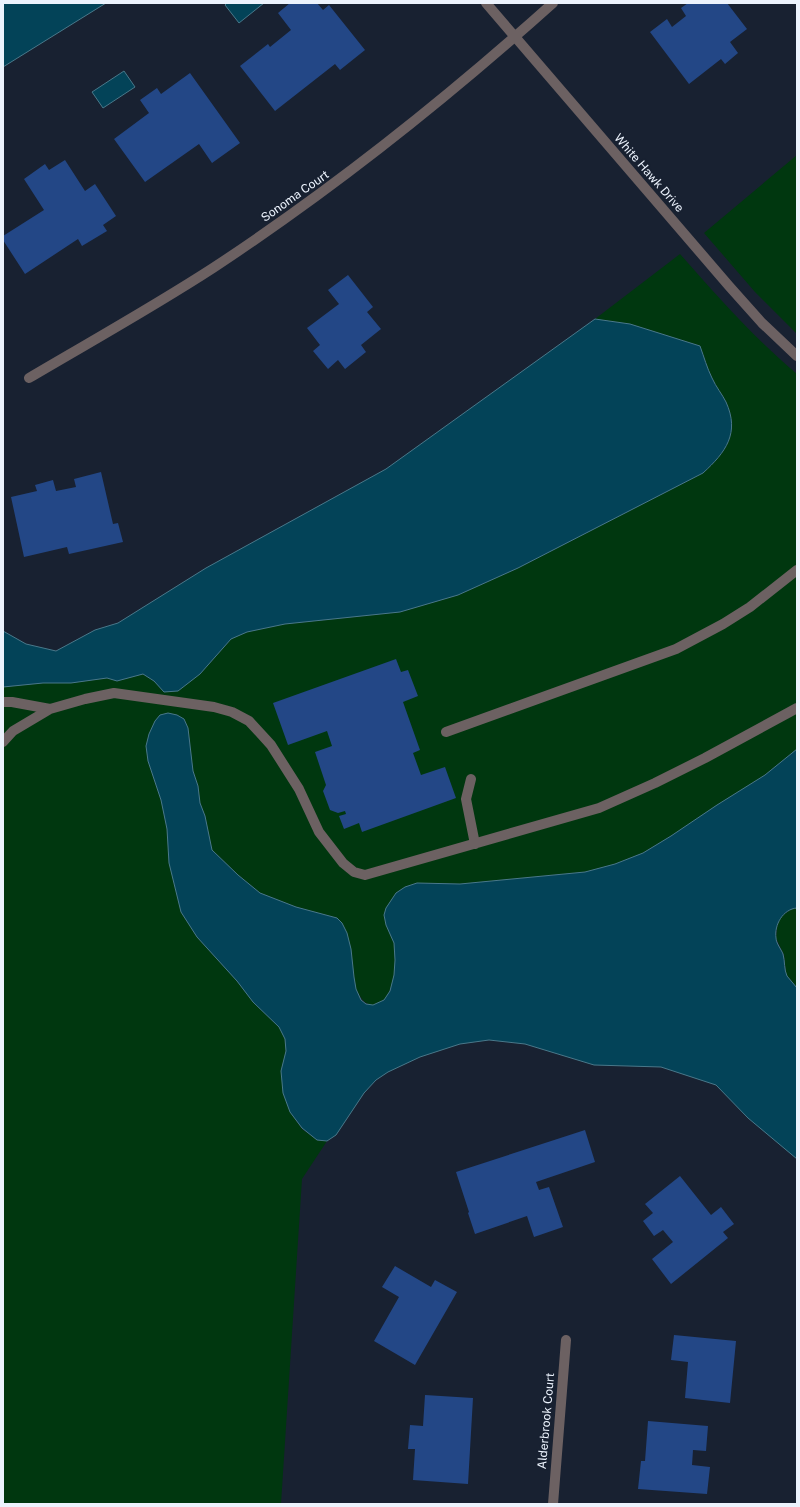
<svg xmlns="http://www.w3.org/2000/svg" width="800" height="1507" viewBox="0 0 800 1507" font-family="'Public Sans',sans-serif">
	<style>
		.green { fill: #00370f }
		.water { fill: #034358; stroke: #49788a }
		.building { fill: #234786 }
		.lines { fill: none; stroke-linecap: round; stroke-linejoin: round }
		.service { stroke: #6c6162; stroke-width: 10 }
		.minor { stroke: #6c6162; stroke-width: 10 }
		.labels { text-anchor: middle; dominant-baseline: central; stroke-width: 3.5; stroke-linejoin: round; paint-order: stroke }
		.street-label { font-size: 12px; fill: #ecf3fd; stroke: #182131 }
	</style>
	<rect width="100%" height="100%" fill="#182131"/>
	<path class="green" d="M797,155V334L755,292L704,233Z
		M680,254C718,297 753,337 797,374V749L765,775L671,836L643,853L615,864L585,872L485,882L460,884L417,883L405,887L396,893L386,925C388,930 392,936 394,942C398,956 395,989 384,1000C381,1003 377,1004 373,1006C363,1003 361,998 356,989L337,918L296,907L260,893L238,875L212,850L205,816L200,803L198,786L193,771L190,756V739L148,761L161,800L167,829L174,880L181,912L197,937L237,981L253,1002L279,1027L285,1039L286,1051L281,1071L290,1112L302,1129L317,1140L327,1141L302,1179L281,1504H3V687L43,683H71L107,678L117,681L143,674L154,681L164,692L200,674L231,639L247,632L285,624L400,612L458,595L518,568L703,473C726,452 740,433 726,402C722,394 716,387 712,378C707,368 704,357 700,346L630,324L595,319Z
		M793,908H797V988L786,974L784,955L776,938L777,927L779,920L783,915Z"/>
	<path class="water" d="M3,3H106L3,67Z
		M227,3H264L239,23L225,5Z
		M124,71L135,87L103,108L92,92Z
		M595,319L630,324L700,346C704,357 707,368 712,378C716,387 722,394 726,402C740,433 726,452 703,473L518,568L458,595L400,612L285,624L247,632L231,639L200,674L178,691L164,692L154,681L143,674L117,681L107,678L71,683H43L3,687V631L26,644L56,651L95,630L118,623L206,568L386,469Z
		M168,713L177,715L184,719L188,728L193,771L198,786L200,803L205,816L212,850L238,875L260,893L296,907L337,918L342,923L347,933L351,949L354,977L356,989L361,1000L366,1004L373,1005L384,1000L390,991L394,975L395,960L394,943L386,925L384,915L386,908L396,893L405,887L417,883L460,884L585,872L615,864L643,853L671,836L717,805L765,775L797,749V908C783,909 774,925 776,938C776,943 781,949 783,954C785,961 784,970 787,976C790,980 794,984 797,988V1159L748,1118L716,1085L661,1067L594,1065L525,1044L489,1040L460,1044L420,1057L388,1072L376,1080L364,1093L336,1135L327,1141L317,1140L302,1128L290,1112L283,1093L281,1071L286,1051L285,1039L279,1027L253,1002L237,981L197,937L181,912L169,863L167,829L161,800L148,761L146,746L149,734L155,721L160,715Z"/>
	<path class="building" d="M290,3H317L323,10L329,5L365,50L340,70L335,64L275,111L240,66L268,44L270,47L291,30L278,13Z
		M688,3H727L747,29L730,42L738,53L725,64L721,59L689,84L650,32L667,19L672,27L686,16L681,8Z
		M190,73L240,143L212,163L199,144L145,182L114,139L149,113L140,100L157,88L161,94Z
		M65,160L85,191L95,184L116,216L103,225L107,231L82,246L78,239L25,274L3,240V236L44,210L24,179L45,164L49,170Z
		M348,275L373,307L367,312L381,329L361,345L366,352L345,369L338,360L328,369L313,351L320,345L307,328L339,304L328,290Z
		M101,472L113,524L118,523L123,542L69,554L67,547L24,557L11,497L37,491L35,485L53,480L56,491L76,487L74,479Z
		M396,659L401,672L408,670L418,696L403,702L420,750L413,753L421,775L445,767L456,798L362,832L359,823L344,829L339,816L346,814L345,811L338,813L330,810L323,791L326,785L315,752L332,746L327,731L288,745L273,703Z
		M585,1130L595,1162L536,1182L539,1190L549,1187L563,1227L534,1237L527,1216L475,1234L468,1213L469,1212L456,1172Z
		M680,1176L711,1215L721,1207L734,1224L723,1232L728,1238L671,1284L652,1259L673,1242L663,1230L654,1236L643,1221L653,1213L645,1204Z
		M395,1266L431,1287L435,1280L457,1292L415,1365L374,1341L399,1297L382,1287Z
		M674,1335L736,1341L730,1403L685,1398L688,1362L671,1360Z
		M425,1395L473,1398L468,1484L413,1480L415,1449H408L410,1425L423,1426Z
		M648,1421L708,1426L706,1451L693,1450L692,1465L710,1467L707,1494L638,1489L641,1461H645Z"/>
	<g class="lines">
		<path class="service" d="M3,702H12L50,709
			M446,732L676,649L723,624L750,607L797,570
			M3,742L13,731L50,709L85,699L114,693L214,707L232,712L249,721L271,745L299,789L319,832L343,863L354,872L365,875L599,808L655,783L705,758L797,708
			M471,779L466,799L475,844"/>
		<path class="minor" d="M486,3L729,286L762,323L797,356
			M29,378C90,342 153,307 213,268C333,189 446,99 553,3
			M553,1504L566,1340"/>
	</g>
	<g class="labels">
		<g class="street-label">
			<text transform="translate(649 173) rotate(49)">White Hawk Drive</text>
			<text transform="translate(295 196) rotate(-35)">Sonoma Court</text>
			<text transform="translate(546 1421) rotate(-85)">Alderbrook Court</text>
		</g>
	</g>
	<rect width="800" height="1507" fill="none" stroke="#ecf3fd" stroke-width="8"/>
</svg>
